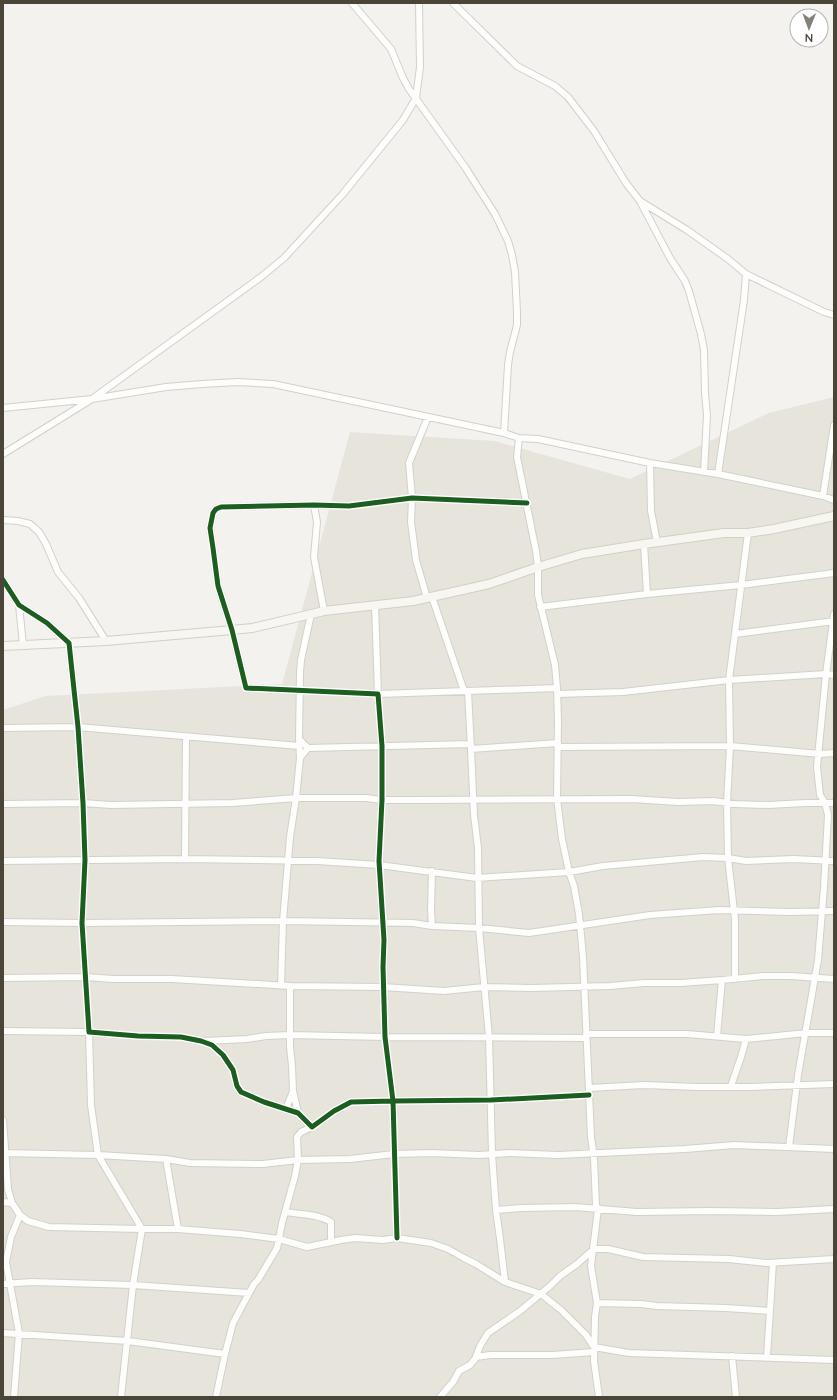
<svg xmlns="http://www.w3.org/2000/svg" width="837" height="1400" viewBox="0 0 837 1400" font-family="Lato,sans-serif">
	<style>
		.residential { fill: #e7e4dc }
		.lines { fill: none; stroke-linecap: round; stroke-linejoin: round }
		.street-casing { stroke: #d2d0cb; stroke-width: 8 }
		.secondary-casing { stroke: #d3cfc5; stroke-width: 10 }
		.street { stroke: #fdfdfc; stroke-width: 6 }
		.secondary { stroke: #f7f6f1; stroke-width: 8 }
		.cycleway-casing { stroke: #fff; stroke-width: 8 }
		.cycleway { stroke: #1b5e20; stroke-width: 5 }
	</style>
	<rect width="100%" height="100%" fill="#f4f2ee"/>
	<path class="residential" d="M834,397V1397H3V710L45,696L282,684L350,432L495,441L630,479L769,413Z"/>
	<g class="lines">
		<defs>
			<path id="street" d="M352,3L391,49L403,78L409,89L465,167L495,214L508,241L512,255L515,272L517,312V325L510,352L508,365L504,433
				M453,3L517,66L555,86L568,97L594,131L626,183L640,201L687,230L728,259L746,274L824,312L834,315
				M641,203L670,258L685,281L689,291L701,334L704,350L705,393L707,415L704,472
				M3,408L92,399L166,387L202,384L238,382L273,384L504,433L519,438L538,439L650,463L718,474L823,496L834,500
				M519,438L517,457L536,551L538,567V595L555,665L557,688L558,720L557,799L562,839L569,872L574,886L579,914L583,957L591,1137L594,1158L596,1205L598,1209L591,1266L597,1303L595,1317L594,1361L599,1397
				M3,454L92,399L261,277L284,258L342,195L403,120L416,98L420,67L419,3
				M650,463L651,511L657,542
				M718,474L744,300L746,274
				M823,496L834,425
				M527,503L412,498L349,506L314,505L221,507L216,509L213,513L210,528L213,548L218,586L232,630L246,688L378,694L382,746V800L379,861L384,940L383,967L385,1037L393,1101L491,1100L589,1095
				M314,505L317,522L314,557L324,611
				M3,520L18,521L30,524L39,532L46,544L58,572L79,598L106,641
				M644,544L647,594
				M3,580L19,605L47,623L69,643L78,727L83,803L85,860L82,923L89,1032L138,1036L181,1037L201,1041L212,1045L223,1055L233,1070L237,1086L241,1092L264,1102L298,1113L312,1127L334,1111L351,1102L393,1101L397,1238
				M432,597L464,691
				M427,598L416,560L411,522L412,498L409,463L428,417
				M19,605L23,645
				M375,605L378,694L557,688
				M540,607L647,594L741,585L834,573
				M735,634L834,621
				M468,691L471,749L558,743
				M558,694L623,692L729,680L826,674L834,675
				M3,728L78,727L299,746
				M558,747L730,746L820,754L834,753
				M308,748L299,739L300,672L301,660L311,614
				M471,749L474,815L478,848L479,928L489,1037L492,1154L496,1210
				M300,758L308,748L471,744
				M3,804L83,803L111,805L233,803L296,798H366L382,800H418L631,799L678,802L713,801L735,804L768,805L805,803H834
				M185,859L186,737
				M3,861L185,859L317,861L379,865L477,878L569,872L603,866L703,857L728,858L746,861L794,859L834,861
				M3,922L82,923L283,921L413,923L432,926L479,928L529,933L650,915L719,910L790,912L834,911
				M432,926L431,910L432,871
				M3,978L86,977L113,979H172L290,986L383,987L444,991L484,987L531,988L610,986L644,983H681L722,980L763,976H791L834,979
				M735,978V920L728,858L727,803L730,746L729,680L748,533
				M281,985L283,921L290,837L296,798L300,758L299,739
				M290,986V1047L292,1066L293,1091L298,1113
				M3,1031L89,1032L91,1105L98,1155L3,1153
				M586,1034H687L746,1039L806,1033H834
				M717,1036L722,980
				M204,1041L247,1039L266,1036L290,1035L385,1037L586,1038
				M731,1086L741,1057L746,1039
				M589,1088L644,1085L697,1087H750L834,1084
				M286,1109L293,1091
				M3,1120L8,1189L12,1203L20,1215L28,1221L49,1227L142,1229
				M789,1147L798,1075L818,960L824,887L828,815L825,803L820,795L817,767L826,674L834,614
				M166,1159L178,1229
				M3,1202L12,1203
				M285,1212C299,1214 318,1214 331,1222V1242
				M142,1229L98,1155L166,1159L190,1163L263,1164L298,1160L350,1159L394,1154L432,1153L479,1155L509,1153L558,1155L685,1149L734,1145L834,1149
				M505,1282L500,1239L496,1210L522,1208L575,1207L637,1212L711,1211L777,1212L834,1209
				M3,1284L32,1282L133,1285L249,1293
				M597,1303L641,1304L657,1306L726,1308L770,1311
				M3,1333L128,1341L225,1354
				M732,1356L736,1397
				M476,1357L490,1355H552L594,1352
				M767,1357L773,1263
				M14,1397L19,1333L6,1262L11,1237L20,1215
				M121,1397L133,1285L142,1229H178L240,1234L279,1239L307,1247L341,1240L355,1238L383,1240L397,1238L431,1243L448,1249L464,1258L476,1264L505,1282L541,1294L561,1310L586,1335L594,1347L629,1353L834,1360
				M216,1397L225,1354L233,1323L254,1284L258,1280L277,1248L279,1239L282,1223L295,1176L298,1160L297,1137L301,1132L312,1127
				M440,1397L453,1382L459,1371L470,1365L475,1359L480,1346L488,1333L520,1311L550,1286L560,1276L577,1264L594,1249H608L643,1257L729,1259L767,1263L834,1259"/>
			<path id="secondary" d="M3,646L106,641L232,630L252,628L324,611L413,601L489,584L538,567L582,554L644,544L724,533H748L774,529L834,516"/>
		</defs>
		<use href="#street" class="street-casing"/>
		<use href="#secondary" class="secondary-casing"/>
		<use href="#street" class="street"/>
		<use href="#secondary" class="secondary"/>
		<defs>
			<path id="cycleway" d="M527,503L412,498L349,506L314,505L221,507L216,509L213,513L210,528L213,548L218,586L232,630L246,688L378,694L382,746V800L379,861L384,940L383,967L385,1037L393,1101L491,1100L589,1095
				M3,580L19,605L47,623L69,643L78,727L83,803L85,860L82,923L89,1032L138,1036L181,1037L201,1041L212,1045L223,1055L233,1070L237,1086L241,1092L264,1102L298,1113L312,1127L334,1111L351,1102L393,1101L397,1238"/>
		</defs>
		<use href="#cycleway" class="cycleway-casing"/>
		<use href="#cycleway" class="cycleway"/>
	</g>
	<rect width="837" height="1400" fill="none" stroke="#4b4439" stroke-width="8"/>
	<g transform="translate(809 28) rotate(181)"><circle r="19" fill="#ffffff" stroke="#b7b4b0"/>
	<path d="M0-3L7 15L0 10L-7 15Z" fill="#868178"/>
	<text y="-6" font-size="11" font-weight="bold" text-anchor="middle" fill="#4b4439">N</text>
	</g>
</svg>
